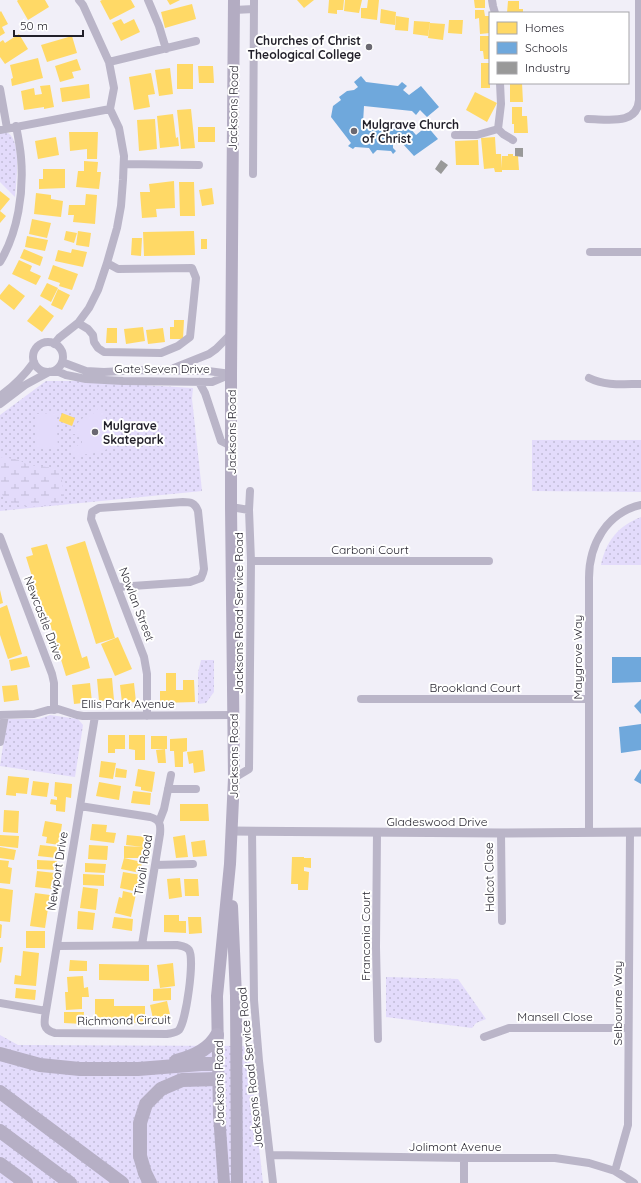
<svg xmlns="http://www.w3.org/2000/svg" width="641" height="1183" viewBox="0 0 641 1183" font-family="Quicksand,sans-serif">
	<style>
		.grass { fill: url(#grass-dots) }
		.wetland { fill: url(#wetland-marsh) }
		.garden { fill: #e3dbfb }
		.homes { fill: #ffd966 }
		.schools { fill: #6fa8dc }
		.industry { fill: #999 }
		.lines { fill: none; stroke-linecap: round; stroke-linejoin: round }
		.minor { stroke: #bab5c8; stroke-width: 8 }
		.tertiary { stroke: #bab5c8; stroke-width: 9 }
		.primary { stroke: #b3acc2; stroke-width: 12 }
		.motorway { stroke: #b6afc5; stroke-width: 14 }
		.poi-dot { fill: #6a6871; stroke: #fff; stroke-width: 1.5 }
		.labels { text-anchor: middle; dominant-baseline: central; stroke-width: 4; stroke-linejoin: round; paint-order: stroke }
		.poi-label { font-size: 12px; font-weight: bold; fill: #211f29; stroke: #fff; text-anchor: start }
		.street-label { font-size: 12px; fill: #211f29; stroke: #fff }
	</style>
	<defs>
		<pattern id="grass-dots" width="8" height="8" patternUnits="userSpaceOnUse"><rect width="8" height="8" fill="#e3dbfb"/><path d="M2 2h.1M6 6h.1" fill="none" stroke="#c2bcd7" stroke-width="1.8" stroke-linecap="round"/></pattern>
		<pattern id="wetland-marsh" width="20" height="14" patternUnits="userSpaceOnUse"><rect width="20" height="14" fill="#e3dbfb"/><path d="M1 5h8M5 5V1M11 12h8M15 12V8" fill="none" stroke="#c2bcd7"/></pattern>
	</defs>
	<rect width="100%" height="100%" fill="#f1eff8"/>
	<path class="grass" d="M2,132C3,132 7,133 8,133C22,141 16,183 15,197L0,182V133Z
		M46,381H77L193,388L192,399L202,491L0,511V415Z
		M532,440H641V492L532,491Z
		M641,517V565H601C606,541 618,526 641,517Z
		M201,660H214V692L206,703L198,704V673Z
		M50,715L78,719L83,725L75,777L0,766L7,719H39Z
		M386,977L458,979L486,1019L476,1023L472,1028L386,1017Z
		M0,1035L18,1045L248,1046L263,1183H0Z"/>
	<path class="wetland" d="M2,457L19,460L28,465L56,468L61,473L64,496L58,504C41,507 5,512 0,489C0,480 0,467 0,458Z"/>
	<path class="garden" d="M100,408L104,414L108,423L118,426L121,433C109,456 96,452 73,456V448L82,443V437L77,434H73L69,432L77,425L79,421L83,418L91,416L96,410Z
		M56,413L58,449H37L35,414Z"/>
	<path class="homes" d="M18,0H45L49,7L28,20L17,1Z
		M102,0H131L135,7L110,20L100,1Z
		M167,0H180L170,5Z
		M297,0H314L304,8Z
		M329,0H344L343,10H337V14L328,13Z
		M345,0H362L359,13L344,11Z
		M368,0H379L377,20L361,18V8H367Z
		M474,0H485V8H475Z
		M508,1H519V9H523V13H507Z
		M192,4L196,19L165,28L161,12Z
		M381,9L396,12L395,25L380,23Z
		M475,10H484L485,16H490V33L480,34L479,18L475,19Z
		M1,11L8,24L2,27L5,33L0,36V12Z
		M396,16L409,18L408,31L395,30Z
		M121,19L124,24L134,19L140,32L121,41L112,23Z
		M449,20H463L462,34L448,33Z
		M414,21L430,22L428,36L413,34Z
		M430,23L445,24L443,40L428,38Z
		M19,34L28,49L5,64L0,57V42L3,40L5,43Z
		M72,36L77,53L47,62L41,45Z
		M480,36H490V59H484L483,51H480Z
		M38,58L43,78L12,86L11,79L13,78L10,65Z
		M77,59L81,70L72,72L74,78L60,82L55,66Z
		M481,63H490V88H481Z
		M177,64H193V89H177Z
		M198,66H213L214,83H199Z
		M170,68L173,94L159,96L155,70Z
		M151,73L155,94L148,95L150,107L134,110L129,77Z
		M510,83H522L523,102H510Z
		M89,84L90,98L62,102L60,88Z
		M50,85L54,107L44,109V107L24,110L21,91L34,88L35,95L42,94L40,86Z
		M475,92L497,103L487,122L466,110Z
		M512,107H522V116H527L528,133H514V124H512Z
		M191,109L195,148L181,149L177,110Z
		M173,114L176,138L178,137L179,146L160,148L157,116Z
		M155,119L157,149L139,151L137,120Z
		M198,127H215V142H198Z
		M69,132H98L97,159H87V149L70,151Z
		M56,137L59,155L38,159L35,141Z
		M495,137L496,154H501L502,168V156H508V154H513V156H518L519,170H502V172H495L494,168L484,169L481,138Z
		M478,140L479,165H456L455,141Z
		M84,161L98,162L97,172H101L99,189L76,187L78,171H84Z
		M43,169H65V188L39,189V179H43Z
		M174,181L175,208L156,209L157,217L142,218L140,192H150L149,184Z
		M179,182H194L195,216H180Z
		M212,188L214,204L202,206L199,190Z
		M0,191L10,199L0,211Z
		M36,193L51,195V199L63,201L61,217L34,214Z
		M86,194L97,195L95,224L73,222L74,215H68L69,205H85Z
		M0,211L6,216L0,223Z
		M32,219L51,223L47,238L29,234Z
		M66,231L77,233L74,243L64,240Z
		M78,231L91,233L89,247L76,245Z
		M194,231L195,255L144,256L143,232Z
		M27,236L48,240L45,251L25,247Z
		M132,238H142L141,256L131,255Z
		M201,239H207V249H201Z
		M24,249L43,257L40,266L20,258Z
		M72,249L87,252L83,267L55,261L58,250L71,253Z
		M19,260L32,266L30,271L41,276L36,285L12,274Z
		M53,265L78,274L72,290L59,286L60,283L48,279Z
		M47,283L58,288L51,302L40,296Z
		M9,284L25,296L14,310L0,299V295Z
		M58,289L70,295L62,310L51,305Z
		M40,305L54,316L42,332L27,321Z
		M174,320H184L183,339H170V327H174Z
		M143,327L145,341L126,344L124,329Z
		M107,328H117V343H106Z
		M163,328L165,342L148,344L146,330Z
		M62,413L75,418L72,426L59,421Z
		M85,541L115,638L96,644L66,547Z
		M47,544L82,658L87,656L90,668L66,676L51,627L48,628L26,557L33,555L31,548Z
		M0,590L3,603L0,604Z
		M7,605L22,654L8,659L0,635V608Z
		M118,637L132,669L115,676L101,644Z
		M27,656L30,667L11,671L9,660Z
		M166,673H176V690H183V680H194L195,702L160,703V691H166Z
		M112,678L114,700L99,701L97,679Z
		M90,683L92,702L74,704L72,685Z
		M134,683L136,702L122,703L120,685Z
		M17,685L19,700L4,702L2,686Z
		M108,735H125V749H115V753H108Z
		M129,735H145V760H135V750L129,749Z
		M151,736H167V749H151Z
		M187,738V751L183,752V767H175L174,751H170V739Z
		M165,749L166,763H158L156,750Z
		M203,750L205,771L194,773L193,763L189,764L187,752Z
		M101,761L116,763L113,779L99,777Z
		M116,768L127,770L126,778L115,777Z
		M138,769L155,772L152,792L141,790V787L135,786Z
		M8,776L29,778L27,794L16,793V796L6,795Z
		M33,781L49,783L47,797L31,795Z
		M55,782L72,784L71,798L66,797L65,812L56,811V805L50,804L51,799L57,800V797L54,796Z
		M99,782L121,786L119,800L96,796Z
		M133,791L151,793L150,805L131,803Z
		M180,804H208L209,821H180Z
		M4,810L19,811L18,833L3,832Z
		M45,821L62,824L59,845L46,843L47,837L42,836Z
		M92,824L107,825L106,832L116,833L114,843L90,840Z
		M0,835L19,836L18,848L0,846Z
		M127,835L147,837L145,858H124V846L143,847L126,845Z
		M185,835L188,857L176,858L173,837Z
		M205,840L207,856L193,857L191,842Z
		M40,845L59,847L57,858L38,856Z
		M89,845L108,846L107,860L88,859Z
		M0,847L16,850L14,860L0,858Z
		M292,857H304V858H311V868L304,867V871L309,872L308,890H298V884H291Z
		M124,858L142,862L140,873L121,869Z
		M0,860L9,861L8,867L12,868L10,884L0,883Z
		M37,860L57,861L56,870L37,869Z
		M85,863L106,864L105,873L85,872Z
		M37,871L55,873L53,889L35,887Z
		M123,872L141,875L138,892L120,888Z
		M83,874L104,875V886L83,885Z
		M180,878L182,897L169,899L167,879Z
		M184,879H198L199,896H185Z
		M83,887L98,889L96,910L80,908Z
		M0,888L13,890L10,922L0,921Z
		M123,891L136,894L131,917L115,913L119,897L122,898Z
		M35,893L50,895L45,928L30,926Z
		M78,911L95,913L93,930L77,929Z
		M164,915H179V921H186V933L164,932Z
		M114,917L133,919L132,931L112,928Z
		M188,917H201L202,933L189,934Z
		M0,924L2,925L1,938H0Z
		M26,931H45V948H26Z
		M0,947H3L1,963L0,962Z
		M23,951L39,953L36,986L14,984L15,975L21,976Z
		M70,960L87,961V971H69Z
		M173,963L175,986L160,988L157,965Z
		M99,964L149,965V981L99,980Z
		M83,976L84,988L88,987L89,997H82V1009L66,1010L65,992H68L67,977Z
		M16,988L36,990L35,1000L15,998Z
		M171,988V1000L153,1001V989Z
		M95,999H114V1006H145V1023L95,1022Z
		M167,1001L171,1019L154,1023L150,1005Z
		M64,1012H84L83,1024L64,1023Z"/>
	<path class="schools" d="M361,76L366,82L398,86L402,82L407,86L403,90L409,95L421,86L439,107L427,117L420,110L416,115L412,111L364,106L363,123L409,127L416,135L427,126L438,139L414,156L403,144H393V148L396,151L393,154L391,151L377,150L373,154L369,148L355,147L353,149L348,146L351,143L331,117L333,106L341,100L339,97L347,91L354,90L358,87L354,82Z
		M612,657H641V682L612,683Z
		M641,699V714L634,706Z
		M641,724V750L621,753L619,727Z
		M641,769V784L634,780Z"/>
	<path class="industry" d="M515,148H523V157L515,156Z
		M441,160L448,165L441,174L435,169Z"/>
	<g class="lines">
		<path class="minor" d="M148,0L159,26L166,49
			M492,0L493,6L495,13
			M234,10L254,9
			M109,62L196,41
			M0,89L7,128
			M588,119C607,119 637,126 639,100V0
			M498,129L503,134L513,140
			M0,130L110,109
			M455,135H477L498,129L501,104L500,83
			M124,164L199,165
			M253,174L254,0
			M590,252H641
			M0,262C18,232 24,192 21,157C20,146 18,136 16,126
			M78,323L88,329L93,335L94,342L98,348L104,352L161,353L178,346L190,337L196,278L192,268L118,269L107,263
			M33 357a15 15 0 1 1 30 0a15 15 0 1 1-30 0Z
			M54,344L59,338L78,323L89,308L98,290L107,263L117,228L121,206L123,180L124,156L119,128L110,109L114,88L109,62L83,5L79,0
			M62,362L86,371L104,372L142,370L208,371L231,374
			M174,368L209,354L216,349L231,334
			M52,372H59L66,375L86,379L123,381L212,382L231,374
			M589,378C605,386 623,384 641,384
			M199,382L205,393L221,441L231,446
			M0,396C14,386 24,376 34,362
			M0,404L25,385L49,372
			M231,507L249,510L251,561L249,769L234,778
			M249,510L250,491
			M0,537L52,674L54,683V710
			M251,561H489
			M118,587L190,582L201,578L203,573L204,569L198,511C195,503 191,502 183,502L99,508L92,512L91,519L144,657L147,674V716
			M361,699H588
			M0,715L34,714L48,710L58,709L77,715L83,716L234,715
			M0,742L5,715
			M168,789H196
			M80,806L150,817C160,820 161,824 160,834L142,945
			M159,822L164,809L171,775
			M252,831L254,1000L259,1061L273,1183
			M377,832L376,947L378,1039
			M589,832V578C589,545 606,513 641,505
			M501,833L502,921
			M155,865L193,864
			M57,946L177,945C182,946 186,946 189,950C195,959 186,1021 179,1030C176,1033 172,1033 167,1034L55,1033C42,1030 44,1022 46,1011L95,716
			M0,1003L46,1011
			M484,1037L509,1028H628
			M271,1155L464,1158H555L589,1163L615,1171L634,1183
			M615,1171L628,1125L630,832
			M464,1183V1158"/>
		<path class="tertiary" d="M232,831L501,833L641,832"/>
		<path class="primary" d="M232,906L236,996L237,1183
			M224,1183L219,1115L217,996L230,864L234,778L231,507V374L234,0"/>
		<path class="motorway" d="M0,1054L40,1065L80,1069H138L201,1064H217
			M176,1061C192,1057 209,1050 217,1035
			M0,1092L122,1183
			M0,1131L70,1183
			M0,1164L26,1183
			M150,1183L145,1173L140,1156V1123L146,1104L161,1089L182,1080L218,1079"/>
	</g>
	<g class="poi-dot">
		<circle cx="369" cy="47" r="4"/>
		<circle cx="354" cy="131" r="4"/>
		<circle cx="95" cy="432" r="4"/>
	</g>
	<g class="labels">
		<g class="poi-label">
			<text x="361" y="40" text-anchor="end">Churches of Christ<tspan x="361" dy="14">Theological College</tspan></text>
			<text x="362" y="124">Mulgrave Church<tspan x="362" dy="14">of Christ</tspan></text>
			<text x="103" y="425">Mulgrave<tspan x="103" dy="14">Skatepark</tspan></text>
		</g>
		<g class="street-label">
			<text transform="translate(233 108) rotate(-89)">Jacksons Road</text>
			<text x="162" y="368">Gate Seven Drive</text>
			<text transform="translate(231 432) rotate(-90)">Jacksons Road</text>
			<text x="370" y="549">Carboni Court</text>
			<text transform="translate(137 604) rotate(69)">Nowlan Street</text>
			<text transform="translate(238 613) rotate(-90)">Jacksons Road Service Road</text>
			<text transform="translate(44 618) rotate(69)">Newcastle Drive</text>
			<text transform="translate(577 657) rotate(-90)">Maygrove Way</text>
			<text x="475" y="687">Brookland Court</text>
			<text x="128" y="703">Ellis Park Avenue</text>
			<text transform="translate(233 756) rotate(-90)">Jacksons Road</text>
			<text x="437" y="821">Gladeswood Drive</text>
			<text transform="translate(143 865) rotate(-81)">Tivoli Road</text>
			<text transform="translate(57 871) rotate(-81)">Newport Drive</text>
			<text transform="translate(489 877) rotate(-91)">Halcot Close</text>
			<text transform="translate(365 936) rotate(-90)">Franconia Court</text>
			<text transform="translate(617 1003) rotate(-90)">Selbourne Way</text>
			<text x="555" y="1016">Mansell Close</text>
			<text transform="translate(124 1020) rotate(-1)">Richmond Circuit</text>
			<text transform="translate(250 1068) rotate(-96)">Jacksons Road Service Road</text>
			<text transform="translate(219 1083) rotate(-91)">Jacksons Road</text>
			<text x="455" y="1146">Jolimont Avenue</text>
		</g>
	</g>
	<rect x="489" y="12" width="140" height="72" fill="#ffffff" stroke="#a6a5a9"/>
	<rect x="497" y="22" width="20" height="12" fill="#ffd966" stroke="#a6a5a9"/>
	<text x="525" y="32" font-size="12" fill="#211f29">Homes</text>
	<rect x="497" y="42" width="20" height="12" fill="#6fa8dc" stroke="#a6a5a9"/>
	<text x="525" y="52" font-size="12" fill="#211f29">Schools</text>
	<rect x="497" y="62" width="20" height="12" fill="#999999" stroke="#a6a5a9"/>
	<text x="525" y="72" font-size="12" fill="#211f29">Industry</text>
	<path d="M14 30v6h69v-6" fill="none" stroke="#211f29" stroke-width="2"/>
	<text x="20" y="30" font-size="12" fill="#211f29" stroke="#ffffff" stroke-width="3" paint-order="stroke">50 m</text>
</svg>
